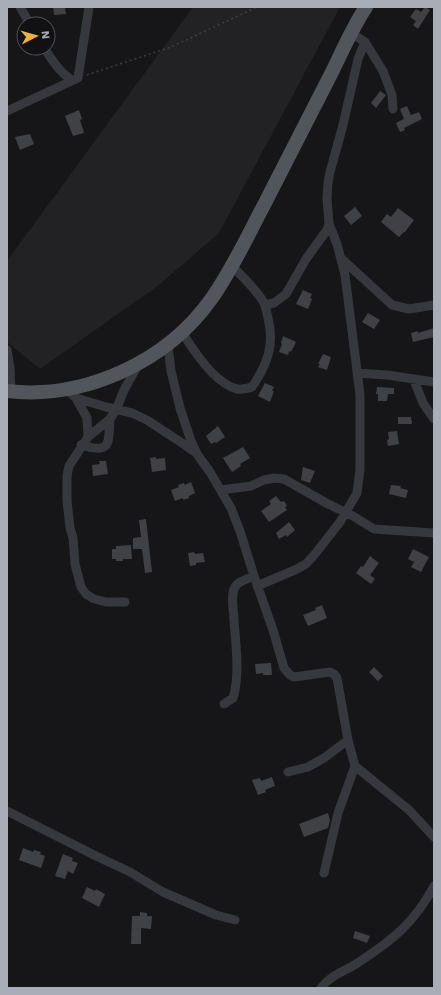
<svg xmlns="http://www.w3.org/2000/svg" width="441" height="995" viewBox="0 0 441 995" font-family="'Work Sans',sans-serif">
	<style>
		.built { fill: #222225 }
		.building { fill: #404145 }
		.lines { fill: none; stroke-linecap: round; stroke-linejoin: round }
		.path { stroke: #3d3f44; stroke-width: 1.5; stroke-dasharray: 2 3; stroke-linecap: butt }
		.minor { stroke: #37383d; stroke-width: 9 }
		.primary { stroke: #53555c; stroke-width: 14 }
	</style>
	<rect width="100%" height="100%" fill="#161618"/>
	<path class="built" d="M193,7H340L219,233L159,285L40,369L7,342V261Z"/>
	<path class="building" d="M53,7H65L66,14L54,15Z
		M425,7L430,10L418,29L413,25L416,21L410,17L416,9L421,12Z
		M380,91L386,95L376,108L371,103Z
		M407,106L411,115L419,112L422,119L404,128L405,130L400,132L396,123L404,119L400,109Z
		M79,110L82,119L80,120L84,133L73,136L65,116Z
		M30,134L34,144L20,150L15,137Z
		M355,207L362,216L351,225L344,216Z
		M398,208L414,220L405,232H404L399,237L381,222L387,214L391,217Z
		M303,290L312,294L310,298L312,299L308,309L296,304Z
		M368,313L380,320L374,329L362,322Z
		M434,328V337L413,342L411,333L418,331V333Z
		M283,336L296,342L291,352L289,351L288,355L279,352L282,344L281,343Z
		M323,354L331,357L327,370L318,367L320,364H318Z
		M265,383L274,387L272,391H274L270,402L258,396Z
		M377,387L394,388V394H388L387,401H378V394H376Z
		M398,417H411L412,424H398Z
		M218,426L225,437L216,443L215,442L211,444L206,436Z
		M397,431L399,444L388,446L387,440L389,439L388,432Z
		M243,447L250,458L240,464L241,466L232,472L223,458Z
		M156,457V459L165,458L166,470L152,472L150,458Z
		M99,461H106L108,474L93,476L92,465L100,464Z
		M303,467L315,471L310,483L301,480Z
		M191,482L195,493L189,496V498L183,500V498L175,501L171,490L179,487L178,485L184,483L185,485Z
		M391,485L401,486L400,488L408,490L406,498L389,494Z
		M276,496L281,502L284,501L287,506L285,507L287,510L269,522L261,511L271,504L269,501Z
		M146,519L152,572L145,573L142,549H133V538L141,537L139,520Z
		M289,522L295,530L287,537L286,535L279,539L276,533Z
		M131,545L132,559H123V561H116V559H112V549H116V546Z
		M413,549L429,557L421,572L411,567L414,562L408,559Z
		M194,552L195,554L203,553L205,562L196,563V565L190,566L188,553Z
		M370,556L379,563L370,575L375,579L371,584L356,573L361,566L363,567Z
		M322,605L327,618L308,626L303,615L316,610L315,608Z
		M271,663L272,675H263V673L256,674L255,664Z
		M374,667L383,676L378,681L369,672Z
		M272,777L275,786L265,790L266,792L258,795L252,780L260,778L261,781Z
		M328,813L330,820L328,828L304,837L299,824Z
		M23,848L33,852L34,850L41,852L40,854L45,856L41,868L19,860Z
		M63,854L73,858L72,861L78,863L73,874L68,871L65,879L55,876Z
		M87,887L95,891L96,889L105,894L99,907L82,898Z
		M140,912L147,913V916H152L151,929L141,928V944H131L132,916H140Z
		M355,931L370,936L367,943L353,938Z"/>
	<g class="lines">
		<path class="path" d="M87,75L171,47L257,7"/>
		<path class="minor" d="M20,7L30,24
			M351,33L365,42L383,71L392,95L393,109
			M44,48C52,60 60,73 72,80
			M7,111L78,78L89,7
			M342,259L392,305L409,309L434,305
			M265,305L274,303L286,294L306,259L327,230L329,224
			M182,332C193,350 215,384 237,389C241,390 248,388 252,387C267,365 275,345 268,318C267,313 266,308 264,303C256,289 244,278 232,266
			M168,345L171,371L180,408L191,441L197,454L210,472L231,508L240,531L254,576L273,630L284,668L290,675L294,677L330,672L334,674L337,678L348,740L355,766L409,810L434,837
			M7,350L10,368L11,392
			M357,373L387,375L434,382
			M414,380L423,403L434,419
			M67,390L76,398L106,407L132,413L147,420L185,445L195,452
			M76,398L87,418L88,437
			M81,445C112,454 108,444 110,419
			M221,490L251,486L264,480L274,478L284,479L328,504L353,516L374,529L434,533
			M257,586L295,570L306,564L315,554L340,522L357,493L360,470V395L345,275L337,244L329,224L327,198L328,183L330,172L343,125L358,59L365,42
			M125,602H106L94,599L86,594L81,587L75,564L73,538L70,528L67,501V476L69,466L88,437L110,419L116,410L124,390L139,363
			M224,704L233,698C240,677 236,644 234,621C234,611 230,596 235,587C238,581 248,579 254,576
			M288,772L308,767L324,758L348,740
			M7,811L96,856L130,872L163,892L216,915L235,920
			M324,873L338,813L355,766
			M321,988C330,975 346,971 359,962C393,940 415,922 434,886"/>
		<path class="primary" d="M7,391C84,400 167,362 212,298C233,268 248,235 265,203C287,160 309,117 331,74C342,52 352,28 366,7"/>
	</g>
	<rect width="441" height="995" fill="none" stroke="#a8adb8" stroke-width="16"/>
	<g transform="translate(36 36) rotate(84)"><circle r="19" fill="#111113" stroke="#4d4f55"/>
	<path d="M0-3L7 15L0 10L-7 15Z" fill="#f2b134"/>
	<text y="-6" font-size="11" font-weight="bold" text-anchor="middle" fill="#a8adb8">N</text>
	</g>
</svg>
